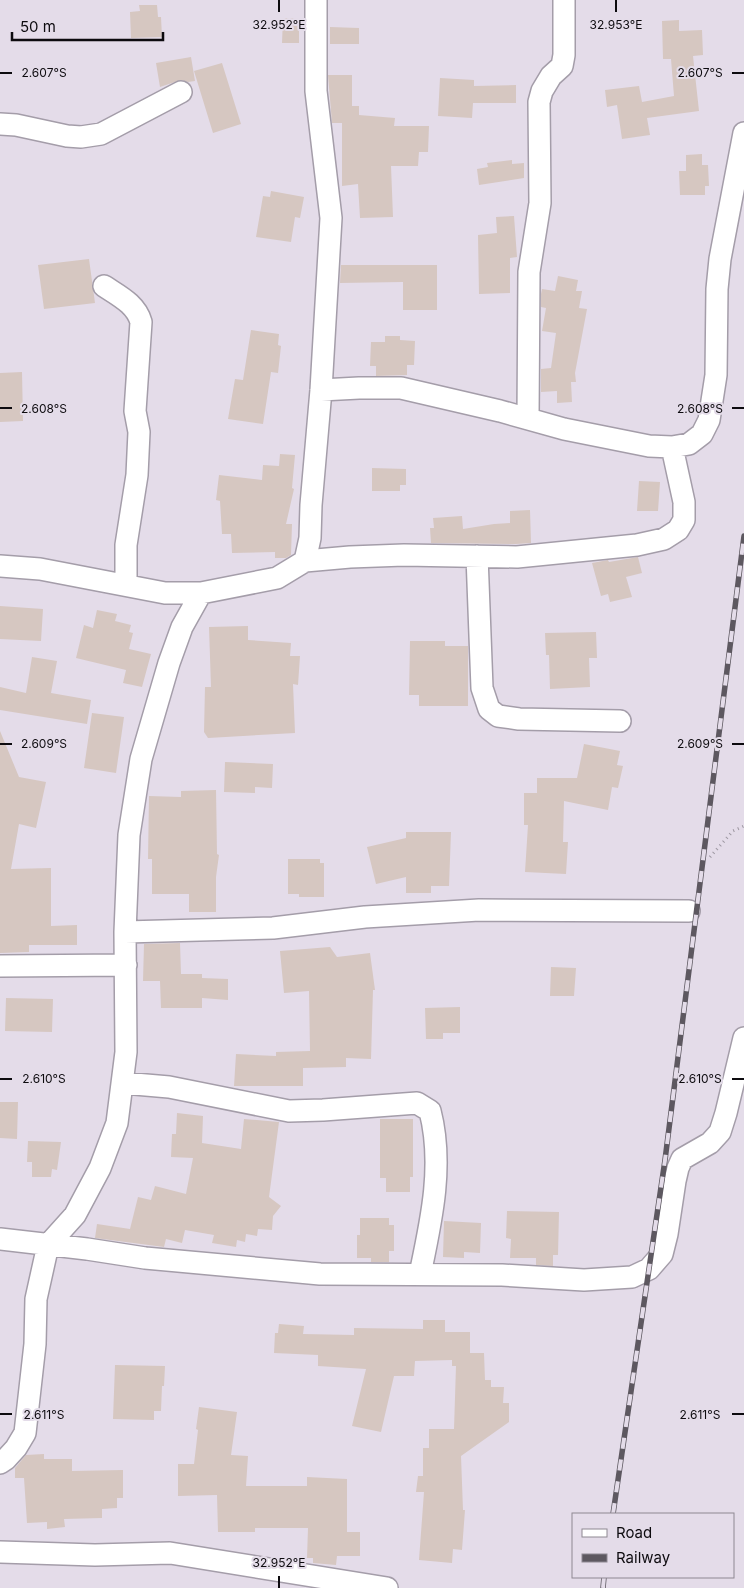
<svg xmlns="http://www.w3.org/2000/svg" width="744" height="1588" viewBox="0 0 744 1588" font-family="Inter,sans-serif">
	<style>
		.building { fill: #d6c7c1 }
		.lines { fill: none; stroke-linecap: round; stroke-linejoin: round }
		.street-casing { stroke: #a49da9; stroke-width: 24 }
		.path { stroke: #9e98a2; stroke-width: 3; stroke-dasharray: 1 4; stroke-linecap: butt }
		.street { stroke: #fff; stroke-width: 21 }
		.rail-casing { stroke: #5d5860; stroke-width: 5.5 }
		.rail { stroke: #e4dce9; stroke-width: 4; stroke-dasharray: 11; stroke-linecap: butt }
		.ticks { fill: none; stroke: #0d0b0f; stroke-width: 2 }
		.ticks-label { font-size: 12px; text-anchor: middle; fill: #0d0b0f; stroke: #e4dce9; stroke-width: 4; stroke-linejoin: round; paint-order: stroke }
	</style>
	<rect width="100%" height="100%" fill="#e4dce9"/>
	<path class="building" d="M139,5H157L158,17H161L162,37L131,38L130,12L140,11Z
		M283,18L299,19V43H282Z
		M679,20V31L702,30L703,55L693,56L699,111L647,118L650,135L622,139L617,105L607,107L605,90L639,86L642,102L674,96L671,59H663L662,21Z
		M330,27L359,28V44H330Z
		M191,57L195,81L188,82L181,80L160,87L156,63Z
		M222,63L241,124L213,133L194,71Z
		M328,75H352V106H359V115L395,118L394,126H429L428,152H419L418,166H391L393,217L360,218L358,184L342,186V123H332Z
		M440,78L474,80V86L516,85V103H473L472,118L438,116Z
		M702,154V165H708L709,186H705V195H680L679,171H686V155Z
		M512,160V164L524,163V178L479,185L477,169L488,167L487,163Z
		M271,191L304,197L300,218L295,217L291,242L256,237L263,196L270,197Z
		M514,216L517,257L510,258V293L479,294L478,235L497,233L496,217Z
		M89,259L95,303L44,309L38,265Z
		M341,265H437V310H403V282L340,283Z
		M558,276L578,280L576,291H582L579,308L587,309L575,373L576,382H571L572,402L557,403V391L541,392V369L551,368L556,333L542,331L546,308L541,307V294L542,289L555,291Z
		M251,330L279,334L278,345L281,346L278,373L271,372L263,424L228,419L235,379L243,380Z
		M385,336H400V340L415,341L414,365H407V375L376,376V366H370L371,342H385Z
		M22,372L23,421L0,422V373Z
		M280,454L295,455L292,488L294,489L286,524H292L291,555L286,558H275V552L232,553L231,534H222L220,501L216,500L219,475L262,480L263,465L279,466Z
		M372,468L406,469V485H400V491H372Z
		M639,481L660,482L658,511H637Z
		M530,510L531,543L516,544L431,543L430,528H434L433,518L462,516L463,529L494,524L510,523V511Z
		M638,557L642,573L626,577L632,597L610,602L608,594L601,596L592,563L608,560L609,562Z
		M0,606L43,609L41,641L0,639Z
		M97,610L117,614L115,621L131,625L129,632L133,633L129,649L151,654L142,687L123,683L126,670L76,658L84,625L93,628Z
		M248,626V640L291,643L290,656H300L298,685L293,684L295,733L208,738L204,732L205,687H211L209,627Z
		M596,632L597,658H589L590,687L550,689L549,655H546L545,633Z
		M410,641H445V646H468V706H419V695H409Z
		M32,657L57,661L51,693L91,700L87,724L0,710V687L26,693Z
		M92,713L124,717L116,773L84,768Z
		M0,731L19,777L46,782L36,828L19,824L11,869L51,868V926L77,925V945H29V952L0,953Z
		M584,744L620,751L617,765L623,766L618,788L612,787L608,810L564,801L563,842H568L566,874L525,872L528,825H524V793H537V778H577Z
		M225,762L273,764L272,788L255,787V793L224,792Z
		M216,790L217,854L219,855L216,877V912H189V894H152V859H148L149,796L181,797V791Z
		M406,832H451L449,886H431V893H406V877L376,884L367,847L406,838Z
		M288,859H320V863H324V897H299V894H288Z
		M180,943L181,974H202V978L228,979V1000L202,998V1008H161L160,981H143L144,944Z
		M330,947L337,957L370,953L375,990H373L371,1059L346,1058V1067L303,1068V1086H234L236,1054L276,1056V1052L310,1051L309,991L284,993L280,951Z
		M551,967L576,968L574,996H550Z
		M6,998L53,999L52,1032L5,1031Z
		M460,1007V1033H443V1039H426L425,1008Z
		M0,1102H18L17,1139L0,1138Z
		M177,1113L203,1116L202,1143L241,1149L244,1119L279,1122L269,1197L281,1206L273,1216L272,1230L258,1229L257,1236L246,1234L245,1242L237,1240L236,1247L212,1243L214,1235L185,1230L182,1243L166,1239L164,1247L95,1238L97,1224L130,1229L138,1197L151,1200L155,1186L186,1194L193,1158L171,1157L172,1134H176Z
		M380,1119H413V1177H410V1192H386V1178H380Z
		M28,1141L61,1142L57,1170L52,1169L51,1177H32V1162H27Z
		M507,1211L559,1212L558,1255H553V1266L536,1265V1258H510L511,1239L506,1238Z
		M360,1218H389V1225H394V1251H389V1262H371V1258H357V1235H360Z
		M444,1221L481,1223L480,1253L464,1252V1258L443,1257Z
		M423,1320H445V1332H470V1353H484L485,1380H491V1387H504L503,1403H509V1422L461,1456L463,1510H465L462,1550L453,1549L452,1563L419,1560L424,1492H416L418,1476H423V1448H429V1429H454L456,1366H452V1360L415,1361L414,1376H394L381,1432L352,1426L366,1369L318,1366V1355L274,1353L275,1333H278L279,1324L304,1326L303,1334L354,1335V1328L423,1329Z
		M115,1365L165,1366L164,1386H162L161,1411H154V1420L113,1419Z
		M199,1407L237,1412L231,1455L248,1456L246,1486H307V1477L347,1479V1532H360V1556H337L336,1565L313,1563V1558H307L308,1528H255V1532H218L217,1495L178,1496V1464H194L198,1430L196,1429Z
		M44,1454V1459H72V1471L123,1470V1498H117V1508L102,1509V1518L64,1519L65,1527L47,1529V1522L27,1523L24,1478H15V1468L26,1455Z"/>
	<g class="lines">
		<defs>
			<path id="street" d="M0,124L16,125L67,136L81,137L101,134L181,92
				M104,286C119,296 136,304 141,322L135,411L139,432L137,475L126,545V585
				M321,390L359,388H401L500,411L564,429L649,446L672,447L689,444L702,434L709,420L716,375L717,289L720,259L744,133
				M528,418L529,272L540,203L539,102L542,91L551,76L562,66L564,55V0
				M477,556L482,688L489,709L498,716L519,719L620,721
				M305,561L350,557L404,555L517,557L637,545L664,539L678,530L684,520V502L672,447
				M0,566L40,569L165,593H201L277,578L305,561L310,538L311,505L321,390L331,218L316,91V0
				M125,932L273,928L365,917L479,910L689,911
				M0,966L126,965
				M123,1083L169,1087L289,1111L323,1110L417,1103L430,1111C444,1165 431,1222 420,1274
				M0,1239L87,1249L145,1258L320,1274L502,1275L584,1280L632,1277L649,1269L662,1254L667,1234L675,1181L678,1168L682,1159L710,1143L720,1132L726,1113L744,1038
				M0,1463L6,1459L16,1448L25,1433L35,1344L36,1299L48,1245L75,1215L100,1168L117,1123L126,1052L125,932L129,835L141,759L169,663L182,627L201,593
				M0,1552L95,1555L170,1553L387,1588"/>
		</defs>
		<use href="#street" class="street-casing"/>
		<path class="path" d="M710,857L733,831L744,826"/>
		<use href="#street" class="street"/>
		<defs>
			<path id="rail" d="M613,1514L665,1160L744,536
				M603,1588L604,1577"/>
		</defs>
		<use href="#rail" class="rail-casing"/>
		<use href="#rail" class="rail"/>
	</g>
	<path class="ticks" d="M279,0V12M616,0V12M0,73H12M732,73H744M0,408H12M732,408H744M0,744H12M732,744H744M0,1079H12M732,1079H744M0,1414H12M732,1414H744M279,1576V1588"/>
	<g class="ticks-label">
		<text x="279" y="29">32.952°E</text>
		<text x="616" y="29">32.953°E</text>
		<text x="44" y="77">2.607°S</text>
		<text x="700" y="77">2.607°S</text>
		<text x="44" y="413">2.608°S</text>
		<text x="700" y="413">2.608°S</text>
		<text x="44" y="748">2.609°S</text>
		<text x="700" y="748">2.609°S</text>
		<text x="44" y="1083">2.610°S</text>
		<text x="700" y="1083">2.610°S</text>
		<text x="44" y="1419">2.611°S</text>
		<text x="700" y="1419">2.611°S</text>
		<text x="279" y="1567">32.952°E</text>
	</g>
	<rect x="572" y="1513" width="162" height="65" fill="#e4dce9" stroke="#8e8892"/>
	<rect x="582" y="1529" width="25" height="8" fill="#ffffff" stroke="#8e8892"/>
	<text x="616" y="1538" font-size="15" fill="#0d0b0f">Road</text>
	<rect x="582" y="1554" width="25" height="8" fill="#5d5860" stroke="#8e8892"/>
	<text x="616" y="1563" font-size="15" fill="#0d0b0f">Railway</text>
	<path d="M12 32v8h151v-8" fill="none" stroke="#0d0b0f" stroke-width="2.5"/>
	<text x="20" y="32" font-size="15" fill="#0d0b0f" stroke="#e4dce9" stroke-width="4" paint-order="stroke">50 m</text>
</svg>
